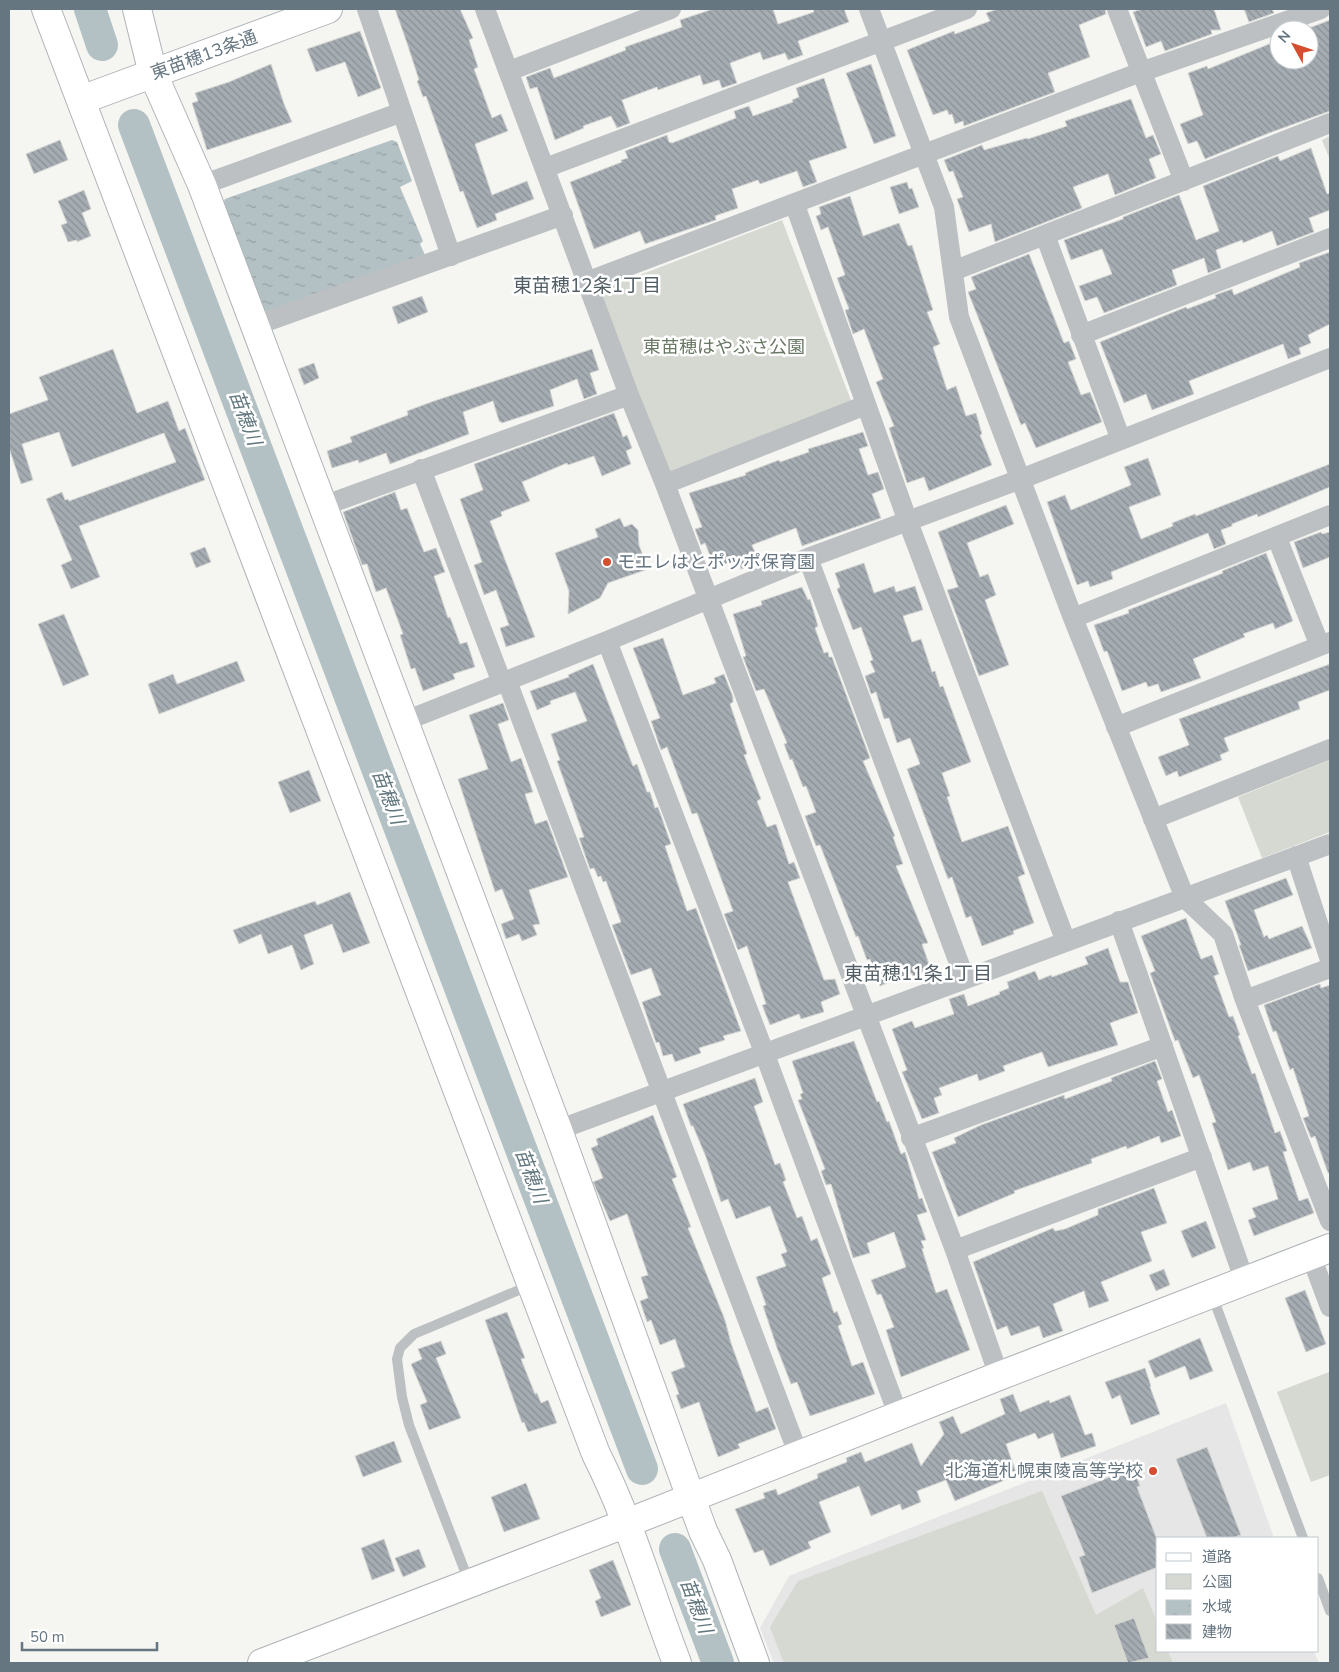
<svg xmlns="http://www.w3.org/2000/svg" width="1339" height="1672" viewBox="0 0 1339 1672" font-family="'Nunito Sans','Noto Sans JP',sans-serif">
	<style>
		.built { fill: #e5e6e5 }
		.green { fill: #d5d9d1 }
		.water { fill: url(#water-ripples) }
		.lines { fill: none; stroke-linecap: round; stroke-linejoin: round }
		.river { stroke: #b4c1c4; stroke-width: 32 }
		.building { fill: url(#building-back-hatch); stroke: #d6d6d4 }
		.secondary-casing { stroke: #aeb4b8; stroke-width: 30 }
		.lane { stroke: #bcc0c3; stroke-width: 10 }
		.street { stroke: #bcc0c3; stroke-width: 20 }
		.secondary { stroke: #fff; stroke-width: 28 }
		.poi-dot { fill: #d74d2f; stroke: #fff; stroke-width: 2 }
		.labels { text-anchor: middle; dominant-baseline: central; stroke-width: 5; stroke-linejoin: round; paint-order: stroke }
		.street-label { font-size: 18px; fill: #667681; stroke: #fff }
		.park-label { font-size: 18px; fill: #697864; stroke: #fff }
		.poi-label { font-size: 18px; fill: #667681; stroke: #fff; text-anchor: start }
		.neighbourhood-label { font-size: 19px; fill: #535f66; stroke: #fff }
		.water-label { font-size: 19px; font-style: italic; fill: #62777e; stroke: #fff }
	</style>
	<defs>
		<pattern id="water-ripples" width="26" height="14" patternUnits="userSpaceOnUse" patternTransform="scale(1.25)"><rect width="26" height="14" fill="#b4c1c4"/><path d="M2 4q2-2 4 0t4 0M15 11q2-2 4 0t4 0" fill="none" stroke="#96a1a5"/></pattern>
		<pattern id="building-back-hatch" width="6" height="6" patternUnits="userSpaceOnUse" patternTransform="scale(1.25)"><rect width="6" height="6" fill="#a5adb2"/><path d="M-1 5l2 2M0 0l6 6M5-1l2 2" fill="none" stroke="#8a9196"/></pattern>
	</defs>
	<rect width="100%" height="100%" fill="#f5f5f1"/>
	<path class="built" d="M1226,1403L1274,1538H1158V1651H1314L1319,1663H774L760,1628L789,1576Z"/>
	<path class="green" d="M1330,136V160L1322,140Z
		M782,220L852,403L666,475L596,292Z
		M1330,760V832L1262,858L1238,797Z
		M1329,1372L1330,1475L1311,1482L1277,1392Z
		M1042,1491L1096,1615L1143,1588L1158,1624V1651H1168L1173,1663H784L770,1627L798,1581Z"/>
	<path class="water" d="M392,140L397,142L412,181L400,187L423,241L420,244L425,255L269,313L262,309L223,204L225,199Z"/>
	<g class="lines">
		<path class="river" d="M90,9L102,45
			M134,125L642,1469
			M675,1549L718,1663"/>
	</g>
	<path class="building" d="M395,9H460L473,38L469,40L478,67L474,69L492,118L501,114L508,131L475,144L492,195L527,181L534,199L495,214L497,220L477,228L463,191L460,192L426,96L423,97L417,81L419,80L408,46Z
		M713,9H773L778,24L814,12L813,9H844L849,22L798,41L803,55L788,60L785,53L763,60L760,52L730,63L737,83L722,88L719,80L703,85L700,75L658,90L657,87L622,100L630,123L617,128L611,116L583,126L584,128L555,140L537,87L530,89L526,77L550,68L554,78L626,50L625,47L682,27L680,20Z
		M998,9H1105L1106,14L1079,25L1090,57L1048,73L1055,92L964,126L963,121L955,124L952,114L949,115L947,110L933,115L907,50L954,31L955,34L990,21L986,13Z
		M1142,9H1214L1221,30H1211L1212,34L1165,51L1161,41L1146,47L1133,12Z
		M1244,9H1272L1274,13L1249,22Z
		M1330,20V111L1269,133L1205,159L1197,141L1188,144L1180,124L1203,115L1188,73L1207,66L1208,69L1279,40V60H1309V28Z
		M360,31L381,88L358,97L345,62L316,72L307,49Z
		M271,64L284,104L292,122L207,150L192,103L198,101L195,93L229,82Z
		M871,64L896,136L874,144L846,73Z
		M824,78L847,148L809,161L817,182L803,187L797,171L760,184L758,180L732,189L738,208L715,216L716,220L645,244L640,231L594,249L570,182L622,162L621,160L628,158L625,151L667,135L669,142L672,143L736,118L734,111L749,106L753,116L793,102L792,100L799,97L796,88Z
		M1131,99L1146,138L1153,135L1161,154L1149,159L1156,178L1115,195L1108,174L1073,187L1082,208L995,242L991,224L969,232L957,199L963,197L953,171L949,172L944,160L982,145L984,150L1027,138L1028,139L1067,126L1065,121Z
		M60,140L68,160L34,174L26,154Z
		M1311,148L1327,194L1330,193V210L1309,218L1314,232L1277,246L1272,231L1243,243L1242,240L1216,250L1221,268L1208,273L1204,258L1175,269L1172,270L1177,285L1104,313L1097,297L1085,301L1079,286L1112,274L1102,249L1071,260L1064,240L1123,219V217L1179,195L1196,240L1219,231L1203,186L1278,156L1280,161Z
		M907,182L909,189L912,188L919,207L899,214L890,187Z
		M84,190L91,209L82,213L91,236L77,242V240L68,242L61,225L67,223L58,201Z
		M850,196L863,236L899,223L908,246L912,245L933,310L927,312L940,344L933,347L947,390L956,386L966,416L976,413L982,434L980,435L992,465L929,491L924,477L907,483L889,428L894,426L876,382L883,379L864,329L853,334L845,310L849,309L837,278L845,275L828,227L821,230L816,216L821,214L819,207Z
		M1330,252V324L1308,335L1311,343L1299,348L1301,354L1288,359L1283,344L1189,381L1194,394L1152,410L1146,394L1124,403L1100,342L1186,307L1187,309L1216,298L1215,295L1232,289L1234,295L1300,267L1299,263Z
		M1029,254L1064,343L1069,341L1076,359L1068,362L1081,395L1090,392L1102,422L1036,448L1025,423L1021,425L968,292L976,289L971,277Z
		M422,296L428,312L398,324L392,307Z
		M113,349L137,413L168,401L179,431L185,428L205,480L79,526L100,577L71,589L61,565L72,560L46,499L62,492L65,500L68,499L69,501L176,462L164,433L72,467L59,432L22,444L33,480L21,484L9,448V414L48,400L39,377Z
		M592,349L599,370L590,373L597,394L584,399L577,379L550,390L554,406L502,423L499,421L493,401L463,412L469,434L390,464L386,453L359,463L358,460L332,468L327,451L352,442L350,437L408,415L407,411L434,401Z
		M314,363L319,378L304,385L298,369Z
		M614,413L623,437L627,435L632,448L626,451L631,464L602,476L594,456L568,465L567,463L522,482L530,501L501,512L502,516L490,521L535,637L506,647L500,628L509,625L496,590L484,595L474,565L482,562L460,499L483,490L474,464Z
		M863,432L868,446L859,449L868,475L878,472L884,489L872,494L881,518L802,546L796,528L752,545L759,563L741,569L738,559L715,568L705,543L701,545L695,529L702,527L689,493L746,475L745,473L779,460L780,462L809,452L808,449Z
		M1148,458L1161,495L1129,507L1141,539L1173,526L1172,523L1195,514L1196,516L1330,464V487L1258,517L1257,514L1232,524V526L1221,530L1226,544L1214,549L1208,533L1111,572L1113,579L1090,587L1088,581L1077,585L1047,502L1065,495L1071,510L1100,498L1131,485L1124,467Z
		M395,492L401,510L407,508L424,552L436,548L445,572L434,576L448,618L450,617L460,644L467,642L475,667L453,674L455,679L423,691L415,668L411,669L400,635L403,634L386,588L376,592L367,564L362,565L343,512Z
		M1006,505L1014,524L967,543L980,577L988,574L996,595L985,600L1009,665L979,676L947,590L958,587L938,532Z
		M620,518L624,527L632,524L638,530L639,545L648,569L608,583L600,598L568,614L569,591L555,553L598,537L595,529Z
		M1321,532L1322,534L1330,532V557L1303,568L1294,542Z
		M205,547L211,562L196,568L190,553Z
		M1266,553L1293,621L1275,629L1273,623L1243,634L1245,637L1193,659L1201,678L1161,692L1158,684L1148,687L1146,682L1122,691L1107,651L1104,652L1094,625L1129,613L1128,610L1223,573L1222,571Z
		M864,563L874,593L894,586L896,592L915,586L923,610L903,616L912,642L921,639L932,672L935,671L940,687L943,686L971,762L942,773L950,796L947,797L962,842L1008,826L1025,874L1018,877L1034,923L1013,931L1014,934L982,946L971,916L966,918L952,877L948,879L907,769L920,764L910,738L897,743L889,718L884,719L876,692L871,694L865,676L875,672L870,661L873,660L861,627L853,630L837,589L840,587L835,573Z
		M802,587L808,600L810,599L818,626L815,628L824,653L828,652L829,657H832L870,758L863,761L895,836L893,837L903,864L896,866L928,943L922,944L931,970L913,976L912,973L880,986L870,959L867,960L858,936L856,937L820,845L816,846L805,816L816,812L806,786L803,787L792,759L790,760L784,744L787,743L764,689L756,691L743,657L746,656L733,614L762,605L761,601Z
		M64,614L89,675L63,686L38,624Z
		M663,638L683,695L716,683L714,678L724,674L733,697V702L730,704L747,754L744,755L761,799L757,801L767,827L776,824L789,864L794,862L800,878L788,882L824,980L835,979L840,994L821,1002L824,1012L801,1019L799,1014L770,1025L762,1005L766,1004L747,946L738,950L724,914L733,911L697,813L692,814L667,747L661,750L651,721L660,718L633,648Z
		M237,661L245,681L159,714L148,684L173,674L177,684Z
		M593,664L633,766L637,764L647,792H650L655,808L658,807L671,844L665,846L687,911L696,908L741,1031L723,1036L725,1040L699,1048L701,1053L675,1062L672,1054L663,1056L659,1042L656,1043L642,1002L661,995L651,968L631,975L612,925L621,922L606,881L603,882L601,876L598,877L594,868L590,869L579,838L584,837L557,761L560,760L551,734L587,721L576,694L575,692L550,701L551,704L537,710L530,691L569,677L568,675Z
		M1330,664V690L1298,702L1300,709L1224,738L1229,751L1220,755L1222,760L1179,777L1177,771L1166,776L1158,757L1189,745L1179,719Z
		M503,703L509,720L498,724L511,762L521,758L533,792L525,794L535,824L547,820L568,877L529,890L540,924L533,925L537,935L522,941L519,934L506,939L501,924L514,919L502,889L495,892L458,779L488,769L469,715Z
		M309,770L321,801L290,813L278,782Z
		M1286,878L1293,895L1254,910L1264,937L1267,935L1269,939L1302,926L1312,948L1248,971L1239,945H1241L1225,901Z
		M350,892L370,943L343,953L332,924L304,935L314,964L301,970L292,945L268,954L261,934L239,944L233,930L315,901L317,905Z
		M1186,918L1201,959L1212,955L1219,974L1214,976L1229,1017L1233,1016L1240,1035L1238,1036L1252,1074L1255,1073L1275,1133L1280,1131L1287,1151L1283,1152L1299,1201L1308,1198L1314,1213L1254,1236L1248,1220L1256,1217L1252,1208L1278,1199L1268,1166L1253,1171L1250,1162L1228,1170L1212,1123L1216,1122L1199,1075L1193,1078L1178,1040L1175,1041L1150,973L1155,971L1141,936Z
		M1108,948L1120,982H1128L1138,1013L1110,1023L1118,1045L1048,1067L1042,1052L1003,1066L1005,1071L979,1081L977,1074L939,1088L942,1095L934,1098L939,1113L922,1119L902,1072L907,1070L892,1029L912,1021L915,1028L954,1014L949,999L964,994L968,1006L1000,994L999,992L1009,988L1007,982L1035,971L1039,980L1051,975L1052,977L1088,964L1085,957Z
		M1320,984L1321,988L1330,985V1173H1328L1315,1136L1311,1138L1303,1118L1309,1116L1293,1068L1290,1070L1276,1031L1273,1032L1264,1005Z
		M854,1041L877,1102L879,1101L887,1122L889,1121L901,1154L905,1152L919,1199L922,1198L927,1212L917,1215L926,1240L921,1241L924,1248L922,1249L936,1293L947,1289L970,1350L901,1377L886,1330L894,1327L881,1294L877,1295L871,1280L906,1267L894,1232L867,1243L870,1253L853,1258L831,1184L826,1185L821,1171L825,1169L798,1100L802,1099L800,1094L803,1093L792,1061Z
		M1155,1061L1162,1079L1157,1081L1168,1112L1172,1110L1181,1136L1161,1143L1159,1136L1127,1149L1126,1146L1091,1159L1092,1163L1014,1191L1015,1193L958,1217L932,1152L956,1143L954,1138L981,1125L1064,1095L1065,1099L1112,1081L1111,1078Z
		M755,1078L763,1102L754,1106L775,1165L780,1163L786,1180L783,1182L797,1218L802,1216L811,1241L817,1238L831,1274L822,1278L834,1313L837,1311L842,1324L838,1326L852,1366L863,1362L875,1394L810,1416L797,1382L791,1384L777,1348L763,1306L766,1305L756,1277L786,1266L781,1254L787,1252L770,1206L736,1219L728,1199L721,1202L706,1157L693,1126H691L683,1104Z
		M653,1115L677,1177L672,1179L691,1227L688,1228L725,1320L731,1343L756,1412L768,1407L776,1429L738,1444L740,1448L718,1457L699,1402L681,1409L676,1395L679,1394L671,1372L685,1367L675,1339L660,1345L651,1320L647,1322L640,1301L648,1298L641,1277L648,1275L627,1214L610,1221L593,1182L603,1178L591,1148L598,1145L596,1139Z
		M1154,1188L1167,1223L1141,1232L1152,1261L1101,1282L1109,1301L1089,1308L1084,1291L1053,1304L1063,1331L1043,1338L1039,1326L1011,1336L1007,1326L997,1330L973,1262L1053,1228L1055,1231L1065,1229L1098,1215V1209Z
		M1206,1221L1216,1248L1192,1258L1181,1231Z
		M1164,1269L1170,1285L1156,1291L1149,1275Z
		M1305,1290L1326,1344L1306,1352L1285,1298Z
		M507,1312L525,1358L521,1359L535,1394L537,1393L541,1403L548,1400L557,1423L528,1432L524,1422L522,1423L485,1320Z
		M1200,1338L1213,1371L1190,1380L1185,1366L1155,1378L1148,1361Z
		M441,1341L446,1354L436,1358L461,1418L429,1430L420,1405L427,1402L411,1364L422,1359L418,1349Z
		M1145,1368L1151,1386L1150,1387L1160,1414L1131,1425L1120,1395L1112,1399L1105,1382Z
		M1013,1394L1020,1412L1049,1400L1050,1403L1070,1395L1085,1435L1092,1433L1096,1446L1061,1458L1053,1433L1038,1439L1035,1433L1006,1444L1017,1475L955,1501L946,1480L917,1491L921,1502L902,1510L900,1504L871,1516L859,1486L819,1502L831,1532L808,1542L811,1548L770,1566L763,1550L754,1553L735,1509L765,1498L763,1493L776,1489L778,1495L818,1478L817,1474L847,1462L846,1458L861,1452L865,1462L912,1443L921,1466L944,1434L939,1422L953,1416L961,1434L1005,1414L1000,1399Z
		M394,1441L402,1462L363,1477L355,1456Z
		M1207,1447L1241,1535L1232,1538H1207L1176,1459Z
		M1133,1468L1140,1486L1137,1487L1158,1542V1567L1092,1593L1079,1557L1085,1555L1061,1496Z
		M526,1483L540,1519L504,1532L491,1497Z
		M384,1539L395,1571L372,1580L361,1548Z
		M419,1549L426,1567L403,1577L395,1558Z
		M613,1560L631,1605L601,1617L595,1601L601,1598L589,1570Z
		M1134,1618L1149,1658L1128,1663L1114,1625Z"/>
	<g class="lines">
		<defs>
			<path id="secondary" d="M46,9L596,1454C630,1521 650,1593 677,1663
				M137,9L153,74L202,185L558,1130L703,1531L717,1560L755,1663
				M81,100L328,9
				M262,1663L627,1523L999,1376L1330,1248"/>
		</defs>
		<use href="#secondary" class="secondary-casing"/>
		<path class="lane" d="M1212,1295L1303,1538
			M1318,1578L1330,1611
			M469,1582L409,1425L402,1397L397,1359L400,1348L414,1334L531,1285"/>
		<path class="street" d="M367,9L451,256
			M485,9L629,395L665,484L955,1250L999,1376
			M869,9L944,207L959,317L1073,618L1185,898L1223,934L1245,1000L1330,1221
			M1117,9L1184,181
			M509,71L671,9
			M545,168L967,9
			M202,185L402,112
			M795,205L907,519L1066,942
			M1045,235L1121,440
			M953,271L1330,123
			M586,282L1141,72L1321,9
			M254,326L563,215
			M1081,335L1330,238
			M421,469L502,683
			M665,484L866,405
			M323,506L629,395
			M1277,538L1320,646
			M808,558L965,979
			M1073,618L1330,515
			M607,641L764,1052L899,1417
			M507,681L799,1456
			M405,721L607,641L808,558L1021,479L1330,358
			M1116,727L1330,642
			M1153,819L1330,749
			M1296,856L1330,960
			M1119,921L1245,1282
			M1245,1000L1330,968
			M558,1130L1330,844
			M911,1138L1163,1046
			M955,1250L1202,1157
			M1311,1256L1330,1307"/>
		<use href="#secondary" class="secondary"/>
	</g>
	<g class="poi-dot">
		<circle cx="607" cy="562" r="5"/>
		<circle cx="1153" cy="1471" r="5"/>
	</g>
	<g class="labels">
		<g class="street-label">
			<text transform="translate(204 55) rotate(-20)">東苗穂13条通</text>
		</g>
		<g class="park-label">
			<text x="724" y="347">東苗穂はやぶさ公園</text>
		</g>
		<g class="poi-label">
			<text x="617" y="562">モエレはとポッポ保育園</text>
			<text x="1143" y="1471" text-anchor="end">北海道札幌東陵高等学校</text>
		</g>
		<g class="neighbourhood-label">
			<text x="587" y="286">東苗穂12条1丁目</text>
			<text x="918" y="974">東苗穂11条1丁目</text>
		</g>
		<g class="water-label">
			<text transform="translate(245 418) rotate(69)">苗穂川</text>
			<text transform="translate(388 797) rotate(69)">苗穂川</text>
			<text transform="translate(531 1176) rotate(69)">苗穂川</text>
			<text transform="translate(696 1606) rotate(69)">苗穂川</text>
		</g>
	</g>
	<rect width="1339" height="1672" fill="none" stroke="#667681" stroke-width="20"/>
	<rect x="1156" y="1537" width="162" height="115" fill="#ffffff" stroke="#c2c8cd"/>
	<rect x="1166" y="1553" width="25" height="8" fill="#ffffff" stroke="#c2c8cd"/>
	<text x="1202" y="1562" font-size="15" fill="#667681">道路</text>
	<rect x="1166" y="1574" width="25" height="15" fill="#d5d9d1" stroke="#c2c8cd"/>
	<text x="1202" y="1587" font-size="15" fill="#667681">公園</text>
	<rect x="1166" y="1600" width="25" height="15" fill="url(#water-ripples)" stroke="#c2c8cd"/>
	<text x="1202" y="1612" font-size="15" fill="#667681">水域</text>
	<rect x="1166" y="1624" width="25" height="15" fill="url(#building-back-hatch)" stroke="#c2c8cd"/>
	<text x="1202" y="1637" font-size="15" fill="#667681">建物</text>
	<g transform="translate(1294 45) rotate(310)"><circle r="24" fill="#ffffff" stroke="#c2c8cd"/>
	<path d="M0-4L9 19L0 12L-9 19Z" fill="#d74d2f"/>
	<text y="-8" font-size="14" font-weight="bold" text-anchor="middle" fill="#667681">N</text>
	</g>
	<path d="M22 1642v8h135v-8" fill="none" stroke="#667681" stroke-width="2.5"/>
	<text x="30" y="1642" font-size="15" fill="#667681" stroke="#ffffff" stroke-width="4" paint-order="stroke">50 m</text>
</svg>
